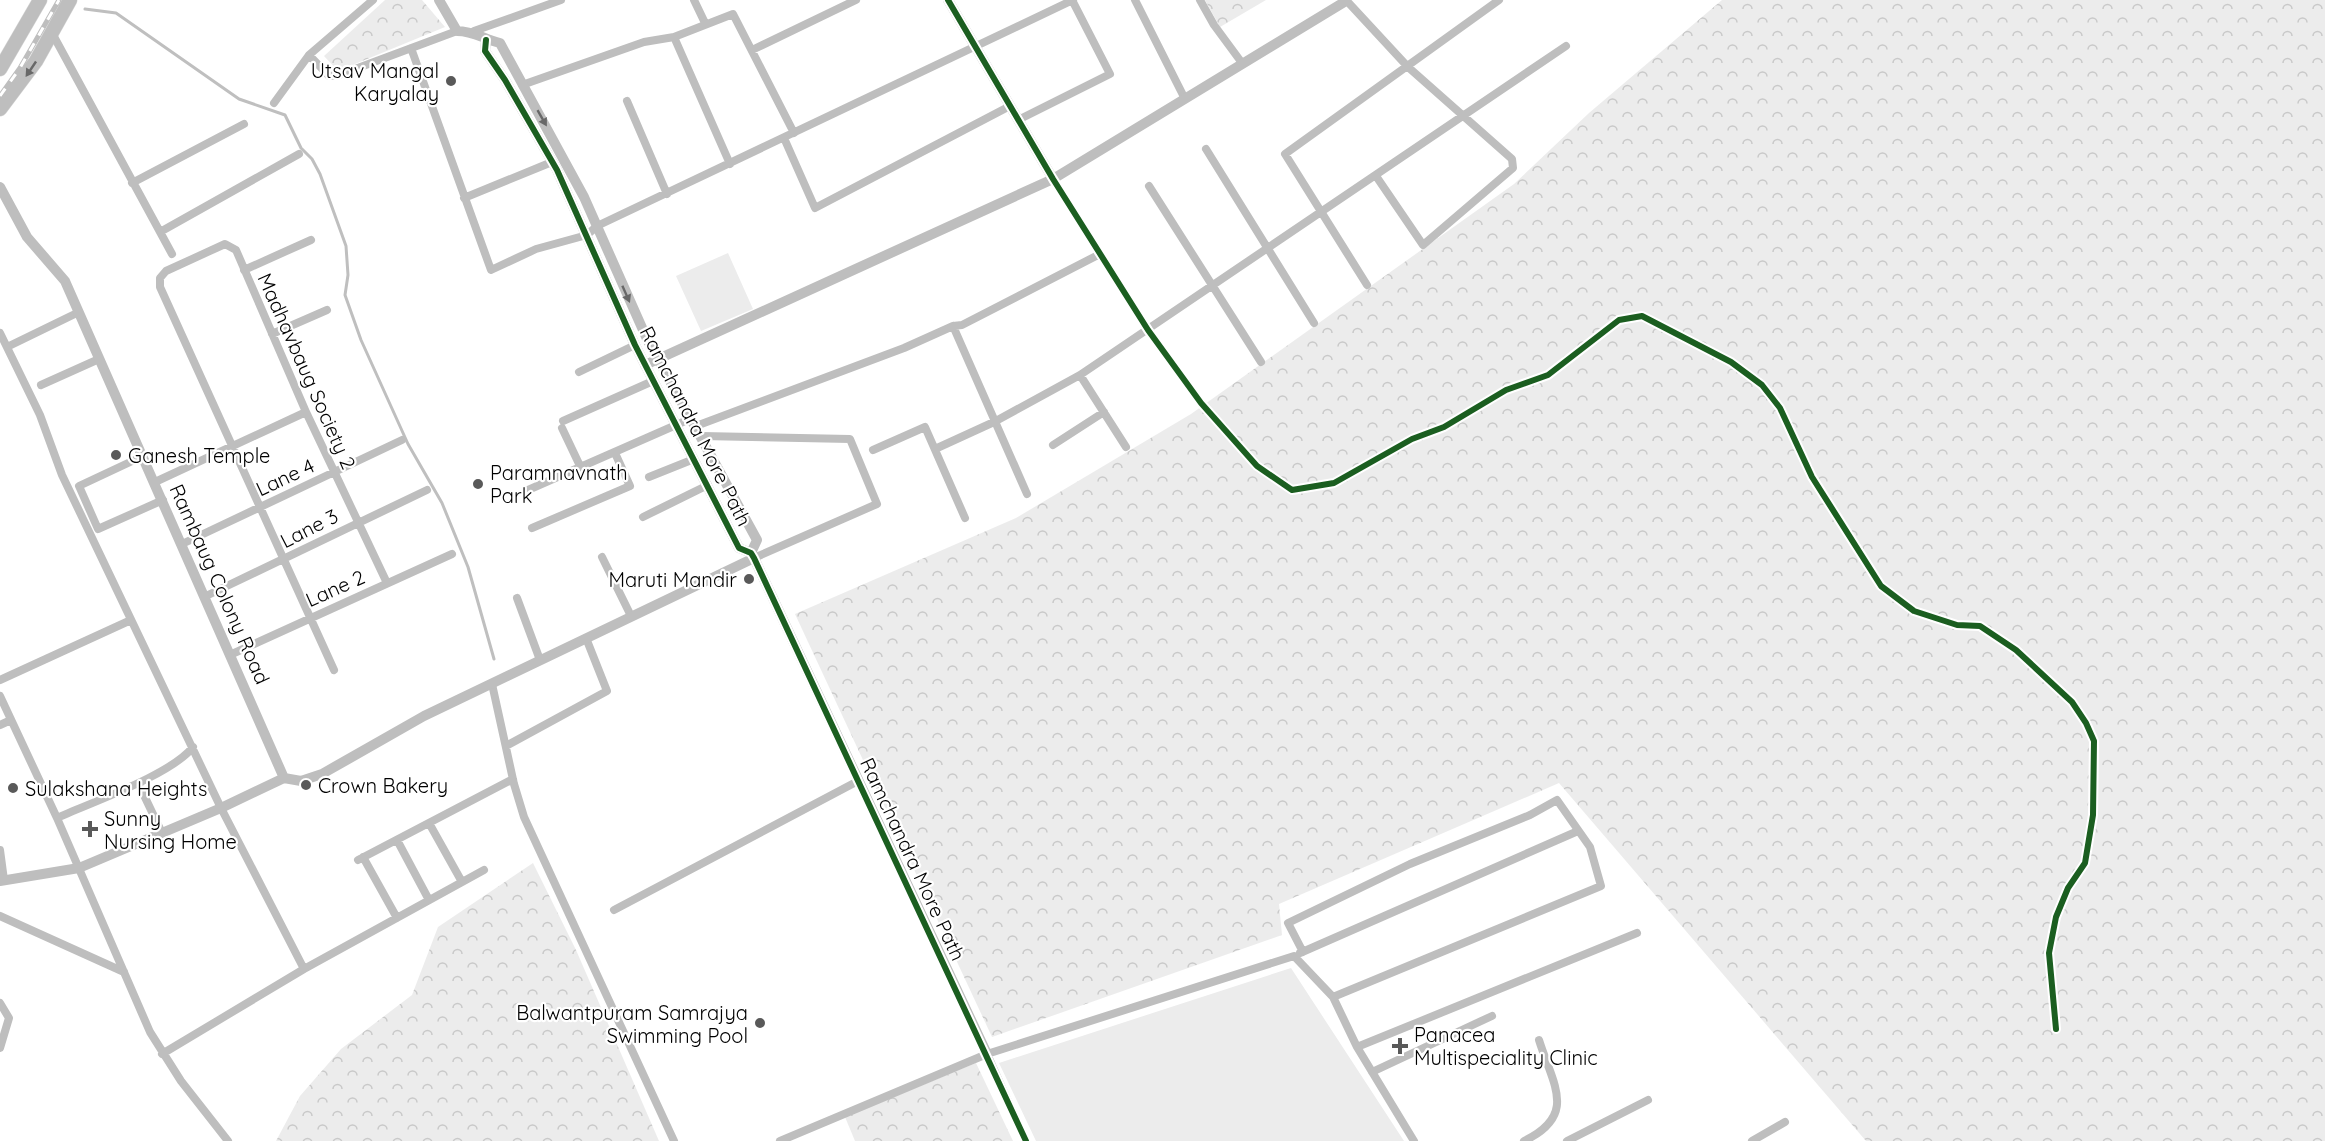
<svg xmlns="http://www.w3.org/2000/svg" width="2325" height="1141" viewBox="0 0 2325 1141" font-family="Quicksand,sans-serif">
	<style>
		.grass { fill: #ececec }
		.forest { fill: url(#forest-crowns) }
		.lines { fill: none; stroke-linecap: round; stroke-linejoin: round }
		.stream { stroke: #bfbfbf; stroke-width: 3 }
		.primary-casing { stroke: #dbdbdb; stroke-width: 15 }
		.minor { stroke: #bebebe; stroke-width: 8 }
		.tertiary { stroke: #bebebe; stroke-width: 10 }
		.primary { stroke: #bebebe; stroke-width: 14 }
		.rail-casing { stroke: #bebebe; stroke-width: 5 }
		.rail { stroke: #fff; stroke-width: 3; stroke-dasharray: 9; stroke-linecap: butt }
		.cycleway-casing { stroke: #fff; stroke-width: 10 }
		.cycleway { stroke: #1b5e20; stroke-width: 6 }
		.oneway { fill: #686868 }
		.poi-dot { fill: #595959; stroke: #fff; stroke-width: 2 }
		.labels { text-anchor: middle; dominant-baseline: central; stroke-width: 4.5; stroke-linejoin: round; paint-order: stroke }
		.poi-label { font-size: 20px; fill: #000; stroke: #fff; text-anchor: start }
		.street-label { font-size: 20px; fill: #000; stroke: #fff }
	</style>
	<defs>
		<pattern id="forest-crowns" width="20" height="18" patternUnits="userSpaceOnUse" patternTransform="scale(1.5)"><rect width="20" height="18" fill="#ececec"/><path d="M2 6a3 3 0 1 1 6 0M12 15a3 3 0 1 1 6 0" fill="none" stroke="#c9c9c9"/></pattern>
	</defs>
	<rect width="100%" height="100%" fill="#fff"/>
	<path class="grass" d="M728,253L753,309L701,331L676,276Z
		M1291,968L1404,1141H1036L999,1063Z"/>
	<path class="forest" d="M385,0H422L445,27L338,71L324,56Z
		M1205,0H1266L1220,27Z
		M1722,0H2325V1141H1866L1559,783L1279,904L1282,935L992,1037L795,614L1016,518L1191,414L1514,184L1589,113Z
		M533,863L576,950L659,1141H276L300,1096L341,1049L412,995L438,927Z
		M976,1063L1013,1141H855L845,1117Z"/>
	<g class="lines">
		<path class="stream" d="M85,9L116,13L239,99L285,115L301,148L312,159L320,174L346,246L348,275L345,295L361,340L408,444L442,503L468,567L494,659"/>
		<defs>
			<path id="primary" d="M0,69L40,0
				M0,109L36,61L70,0"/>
		</defs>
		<use href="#primary" class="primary-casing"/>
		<path class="minor" d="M694,0L705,23
			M1135,0L1185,99
			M1200,0L1214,25L1242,63
			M1346,0L1408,67L1512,159L1513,168L1423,245L1376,176
			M474,31L561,0
			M52,33L172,254
			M411,48L491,270L536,249L587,235L597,226L1073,0
			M752,50L856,0
			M309,55L329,76L339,75L457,31
			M522,85L644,42L674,37
			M627,101L667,194
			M274,103L309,55L373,0
			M1018,120L1110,74L1072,0
			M784,138L815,208L1010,106
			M1206,149L1314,323
			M730,164L674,37L733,14L794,133
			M1053,179L1148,330L1201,403L1257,466L1292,490L1334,483L1412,439L1444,427L1506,390L1548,375L1619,320L1642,316L1731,362L1762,385L1780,408L1812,477L1881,586L1914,611L1957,625L1980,626L2016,650L2072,702L2086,723L2094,741L2093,815L2085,863L2068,888L2056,917L2049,953L2056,1029
			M132,183L244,124
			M1149,186L1261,362
			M464,198L552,162
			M160,232L299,154
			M244,270L311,240
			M1367,285L1285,154L1499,0
			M0,333L40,415L62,475L221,808L304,969
			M272,334L327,310
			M7,347L79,312
			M579,372L635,345
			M1080,375L1126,447
			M41,385L99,359
			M563,421L653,381
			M696,426L904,348L953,326
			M562,428L581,468
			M702,436L850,439L877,504L754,558
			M1053,445L1104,412
			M935,449L994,422L1080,375L1566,46
			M873,450L925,427L965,518
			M143,456L79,486L98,529L163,500
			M649,477L694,459
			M155,482L306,412
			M528,490L692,418
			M1027,494L953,326L962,325L1100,254
			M643,517L708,485
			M532,528L630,486L615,453
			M182,544L402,440
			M602,557L631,616
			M206,596L427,490
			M517,598L540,660
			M232,654L452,554
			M334,670L160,287V278L166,271L225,244L236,250L306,412L387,583
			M0,680L131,620
			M492,684L514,784L524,817L674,1141
			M0,696L57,818L150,1032L181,1081L228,1141
			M0,725L11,720
			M506,746L607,691L586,638
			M141,789L162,833
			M57,818C92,802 171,775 193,747
			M429,823L462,882
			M397,840L429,900
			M0,850L4,880
			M363,857L397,918
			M358,860L513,779
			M614,910L858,781
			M0,916L124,972
			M1303,952L1288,923L1410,864L1530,815L1557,800L1590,847L1601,886L1333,997
			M1300,953L1578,831
			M0,1003L9,1018L0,1048
			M1357,1047L1637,933
			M162,1054L304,969L484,870
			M987,1054L1026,1141
			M1372,1072L1492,1016
			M780,1141L987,1054L1294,956L1333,997L1357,1047L1414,1141
			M1524,1141C1578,1115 1553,1085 1539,1040
			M1567,1141L1648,1100
			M1752,1141L1785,1122"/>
		<path class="tertiary" d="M439,0L457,31C474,31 483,39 500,43L584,197L647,339L757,540L751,553
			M948,0L1053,179
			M486,40L485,51L505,80L557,170L635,345L739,548L751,553L754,558L987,1054
			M0,187L27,237L65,281L284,778
			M645,365L1053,179L1346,1
			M0,881L79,868L221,808L284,778L301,781L322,774L424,716L754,558"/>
		<use href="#primary" class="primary"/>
		<defs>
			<path id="rail" d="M0,96L20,68L59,0"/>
		</defs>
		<use href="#rail" class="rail-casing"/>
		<use href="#rail" class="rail"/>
		<defs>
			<path id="cycleway" d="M948,0L1053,179L1148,330L1201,403L1257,466L1292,490L1334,483L1412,439L1444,427L1506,390L1548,375L1619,320L1642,316L1731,362L1762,385L1780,408L1812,477L1881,586L1914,611L1957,625L1980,626L2016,650L2072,702L2086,723L2094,741L2093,815L2085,863L2068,888L2056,917L2049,953L2056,1029
				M486,40L485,51L505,80L557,170L635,345L739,548L751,553L754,558L1026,1141"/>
		</defs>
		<use href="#cycleway" class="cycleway-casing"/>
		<use href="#cycleway" class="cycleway"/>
	</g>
	<defs><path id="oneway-solid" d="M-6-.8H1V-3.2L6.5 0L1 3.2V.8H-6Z" transform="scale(1.5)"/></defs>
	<g class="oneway">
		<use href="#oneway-solid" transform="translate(31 69) rotate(124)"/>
		<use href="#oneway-solid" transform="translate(542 118) rotate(60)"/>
		<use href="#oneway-solid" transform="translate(626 294) rotate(66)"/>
	</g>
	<g class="poi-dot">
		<circle cx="451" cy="81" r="6"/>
		<circle cx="116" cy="455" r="6"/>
		<circle cx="478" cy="484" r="6"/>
		<circle cx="749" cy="579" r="6"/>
		<circle cx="306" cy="785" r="6"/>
		<circle cx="13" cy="788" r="6"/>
		<path d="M87 820h6v6h6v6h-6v6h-6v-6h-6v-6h6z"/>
		<circle cx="760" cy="1023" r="6"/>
		<path d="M1397 1037h6v6h6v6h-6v6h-6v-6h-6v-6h6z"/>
	</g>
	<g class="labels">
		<g class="poi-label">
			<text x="439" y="70" text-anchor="end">Utsav Mangal<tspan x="439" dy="23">Karyalay</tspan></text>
			<text x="128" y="455">Ganesh Temple</text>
			<text x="490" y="472">Paramnavnath<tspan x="490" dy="23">Park</tspan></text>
			<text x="737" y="579" text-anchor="end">Maruti Mandir</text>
			<text x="318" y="785">Crown Bakery</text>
			<text x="25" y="788">Sulakshana Heights</text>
			<text x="104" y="818">Sunny<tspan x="104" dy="23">Nursing Home</tspan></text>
			<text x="748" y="1012" text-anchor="end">Balwantpuram Samrajya<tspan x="748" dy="23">Swimming Pool</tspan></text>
			<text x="1414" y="1034">Panacea<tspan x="1414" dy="23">Multispeciality Clinic</tspan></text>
		</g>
		<g class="street-label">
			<text transform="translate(307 371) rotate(66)">Madhavbaug Society 2</text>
			<text transform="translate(696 426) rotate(63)">Ramchandra More Path</text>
			<text transform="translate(285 477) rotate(-25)">Lane 4</text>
			<text transform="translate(309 528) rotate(-27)">Lane 3</text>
			<text transform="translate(220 584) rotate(66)">Rambaug Colony Road</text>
			<text transform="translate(335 588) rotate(-24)">Lane 2</text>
			<text transform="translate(913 859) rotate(65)">Ramchandra More Path</text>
		</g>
	</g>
</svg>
